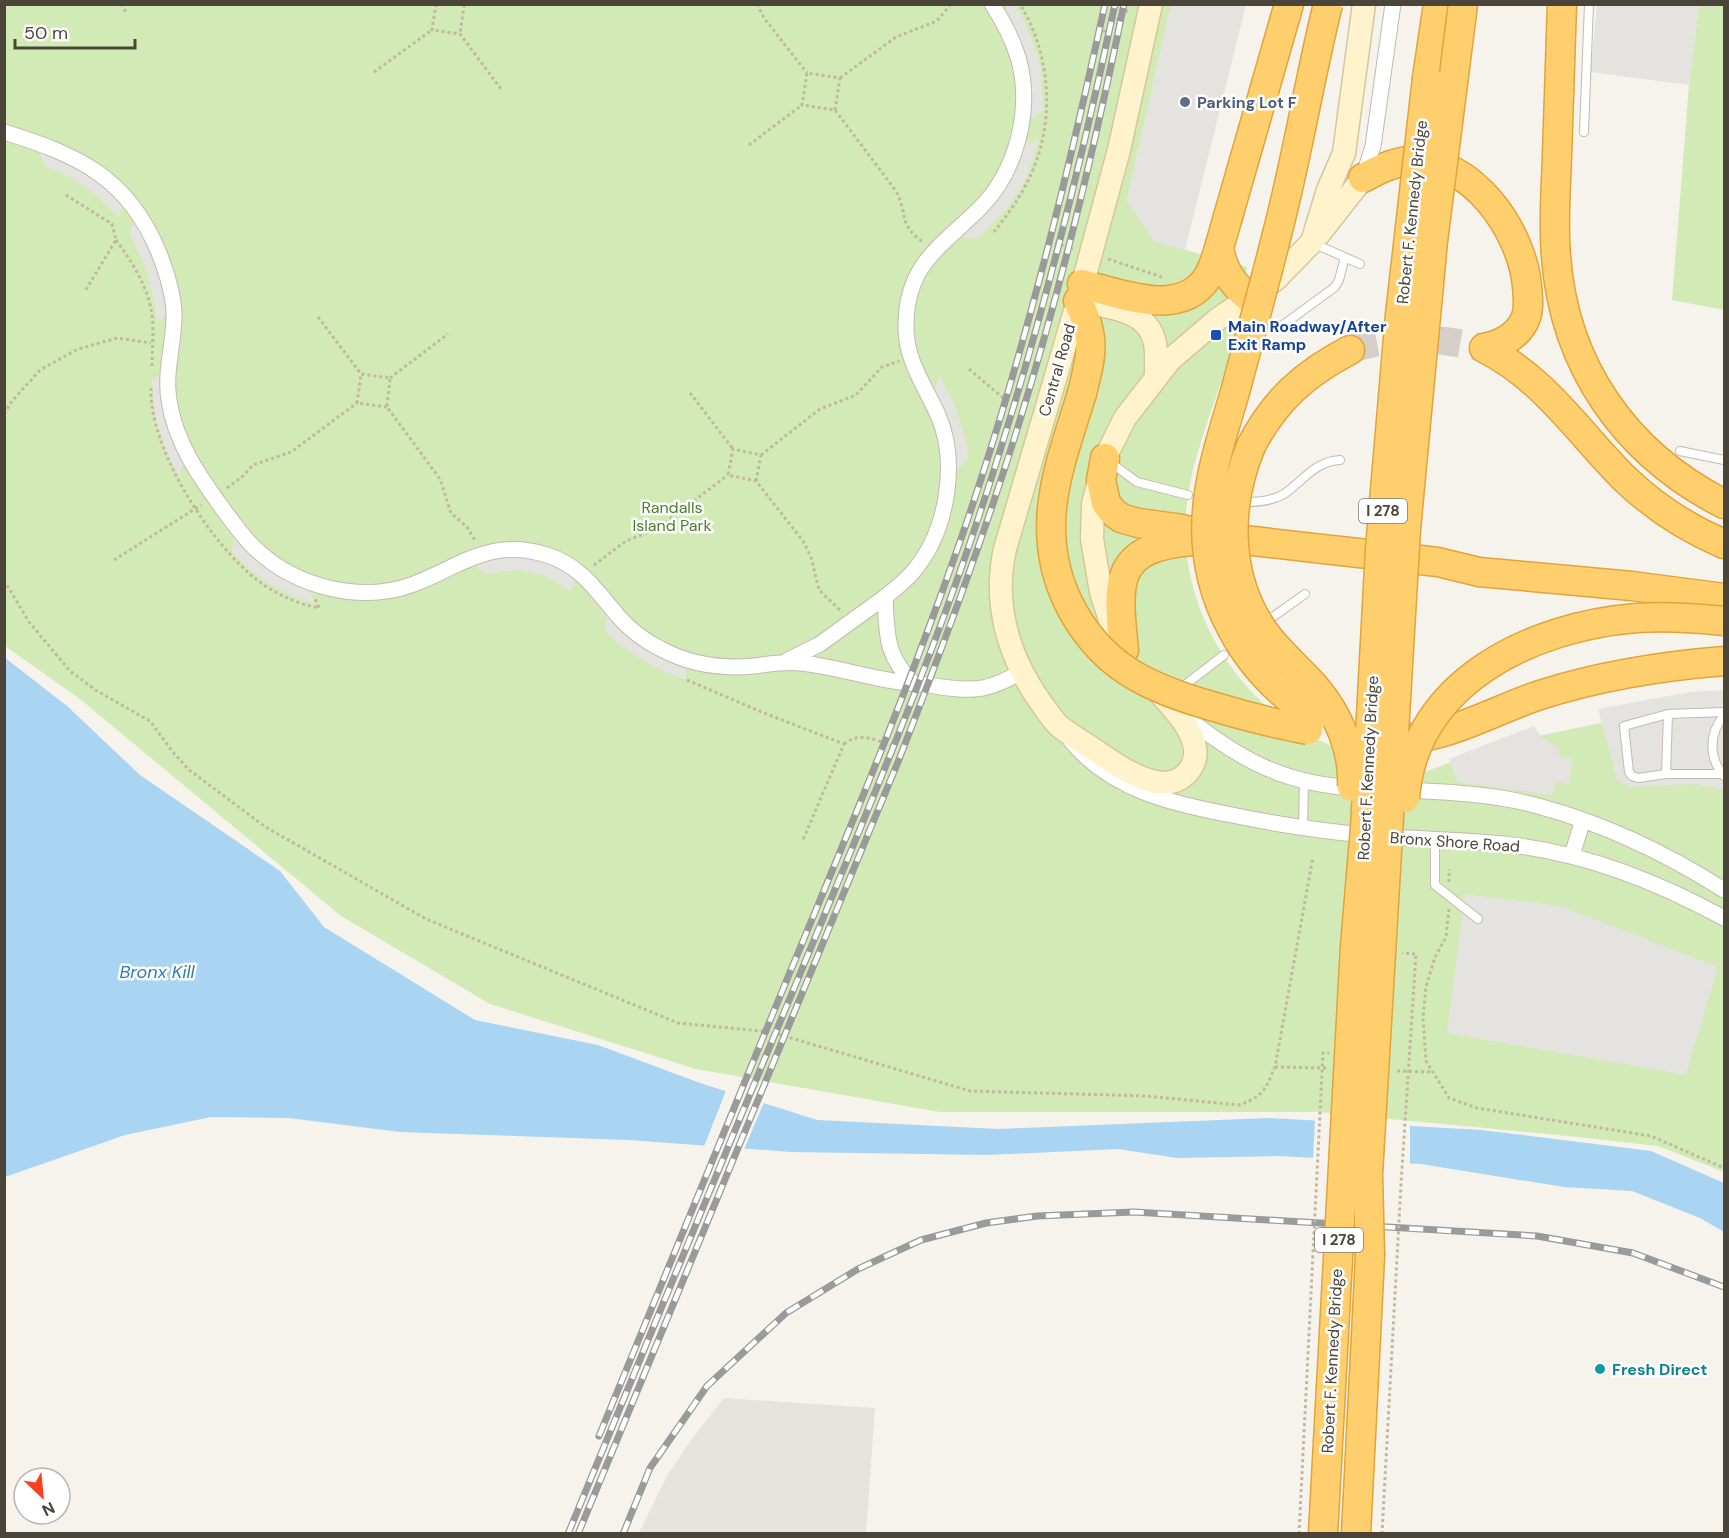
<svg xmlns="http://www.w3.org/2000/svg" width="1729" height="1538" viewBox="0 0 1729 1538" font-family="'DM Sans',sans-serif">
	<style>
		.industrial { fill: #e6e2dd }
		.green { fill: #d2eab5 }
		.parking { fill: #e5e3e0 }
		.water { fill: #a9d4f2 }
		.pier { fill: #f6f3ec }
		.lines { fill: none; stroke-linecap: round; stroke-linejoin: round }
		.highway-tunnel { stroke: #d4d0c8; stroke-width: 28; stroke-dasharray: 28 14; stroke-linecap: butt }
		.lane-casing { stroke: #c2bbae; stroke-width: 10 }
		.street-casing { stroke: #c2bbae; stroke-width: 17 }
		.secondary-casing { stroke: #d6c79b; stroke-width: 25 }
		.highway-casing { stroke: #e0a43c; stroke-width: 31 }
		.path { stroke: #c4b79f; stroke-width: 3; stroke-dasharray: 3 3; stroke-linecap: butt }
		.lane { stroke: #fff; stroke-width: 8 }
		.street { stroke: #fff; stroke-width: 15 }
		.secondary { stroke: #fff3cd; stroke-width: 22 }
		.highway { stroke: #ffcf6e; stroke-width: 28 }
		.rail-casing { stroke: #9a9a9a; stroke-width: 7 }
		.rail { stroke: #fff; stroke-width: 4.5; stroke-dasharray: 14; stroke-linecap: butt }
		.highway-bridge-casing { stroke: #e0a43c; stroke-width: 31; stroke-linecap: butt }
		.path-bridge { stroke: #c4b79f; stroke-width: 3; stroke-dasharray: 3 3; stroke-linecap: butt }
		.highway-bridge { stroke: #ffcf6e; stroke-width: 28 }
		.service-dot { fill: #5c6f8a; stroke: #fff; stroke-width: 2 }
		.transit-dot { fill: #1a4fb4; stroke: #fff; stroke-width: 2 }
		.culture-dot { fill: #0f9aa8; stroke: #fff; stroke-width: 2 }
		.labels { text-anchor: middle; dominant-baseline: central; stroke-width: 5; stroke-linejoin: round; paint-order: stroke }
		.shield { fill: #fff; stroke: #817c74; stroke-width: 1.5 }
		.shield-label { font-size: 15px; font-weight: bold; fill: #4b4439 }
		.service-label { font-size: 16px; font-weight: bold; fill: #4e5e75; stroke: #fff; text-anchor: start }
		.street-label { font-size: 16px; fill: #4b4439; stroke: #fff }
		.transit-label { font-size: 16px; font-weight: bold; fill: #164399; stroke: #fff; text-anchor: start }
		.park-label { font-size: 16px; fill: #4a7f2a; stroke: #fff }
		.culture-label { font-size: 16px; font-weight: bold; fill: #0d838f; stroke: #fff; text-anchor: start }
		.water-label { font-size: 18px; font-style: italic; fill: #2e7ab2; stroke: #fff }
	</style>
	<rect width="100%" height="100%" fill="#f6f3ec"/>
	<path class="industrial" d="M724,1398L875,1408L866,1533H639L667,1476L691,1440Z"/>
	<path class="green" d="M5,5H1171L1127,200L1154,241L1247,267C1244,286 1243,306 1238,325C1225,383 1197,437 1188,496C1173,585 1221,683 1298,729C1334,750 1373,763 1412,777L1495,745L1724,697V1172L1658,1146L1578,1137L1317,1112H940L696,1069L490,1004L341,916L80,699L5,646Z
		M1699,5H1724V310L1672,300L1689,85Z"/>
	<path class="parking" d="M1171,4L1246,5L1185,250L1154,241L1127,200Z
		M1008,5H1015L1021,15L1031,36L1041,69L1043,111L1029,121L1030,98L1005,13Z
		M1597,5H1699L1689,85L1590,72Z
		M1039,139L1031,165L1024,183L1007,209L978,239L961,237L988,211L1000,197L1018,164L1022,146Z
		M38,149L92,175L122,202L119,217L95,194L70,177L45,166Z
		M135,217L155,253L169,313L156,323V309L146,268L130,235Z
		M164,371L184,462L179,477L165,449L155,416L152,381Z
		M939,375L954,403L967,443L968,458L955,472L934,392Z
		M234,536L310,590L315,604L296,598L273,586L251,571L232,552Z
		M494,557H528L548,561L574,574L572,591L540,574L516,570L486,574L471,563Z
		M607,611L684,666L687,680L654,667L620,645L605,630Z
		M1724,690V790L1695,784L1629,787L1617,779L1598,709L1690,692Z
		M1534,726L1541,737L1559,748L1558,754L1560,756L1573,759L1569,784L1555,782L1553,795L1457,782L1449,759Z
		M1465,894L1560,906L1718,967L1686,1075L1447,1033Z"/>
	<path class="water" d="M4,657L67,706L140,775L280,871L324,927L475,1020L598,1045L700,1083L817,1120L998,1129L1269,1118L1481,1130L1651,1151L1724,1183V1232L1700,1218L1632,1191L1564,1187L1421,1164L1279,1156L1177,1158L1118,1149L988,1155L791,1152L629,1140L400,1132L289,1118L211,1117L125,1135L5,1177Z"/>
	<path class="pier" d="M727,1088L765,1100L743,1152L703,1149Z
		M1315,1118L1410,1123V1167L1313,1161Z"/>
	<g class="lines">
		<path class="highway-tunnel" d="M1350,350C1394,333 1438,338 1484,348"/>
		<defs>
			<path id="lane" d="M1584,132L1589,4
				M1315,244L1360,264
				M1229,318L1273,328L1283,325L1335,287L1339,280L1345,257
				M1680,451L1724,460
				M1110,462L1137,482L1188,495
				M1247,502C1260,502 1272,501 1284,494C1303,481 1315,461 1340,460
				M1270,619L1305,594
				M1181,688L1224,655
				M1668,714L1724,712
				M1666,774L1668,714L1624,726L1629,772L1632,776L1638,778L1666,774H1722
				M1724,776C1708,757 1709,734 1724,715
				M1303,828L1304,782
				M1435,839V885L1478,919"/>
			<path id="street" d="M4,132C78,155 128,177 159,253C166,271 173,292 174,312C175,341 164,371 169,400C175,442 199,476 223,509C234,524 244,539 258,551C297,587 360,603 411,585C460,567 489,537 547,555C581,566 596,590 618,616C630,630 645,641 661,649C689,664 722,669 754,666C770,664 785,661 801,663C830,666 859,675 888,680C901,683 915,684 929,685C946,688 965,691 983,688C997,685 1009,679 1021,672
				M1364,175L1373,146L1393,4
				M788,660L820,644L885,597
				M914,684C885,655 887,635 885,597C894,590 904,582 912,573C947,533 959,463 938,415C925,386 905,359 906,326C906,264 941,247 980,208C1017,171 1033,108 1018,57C1012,38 1003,21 992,4
				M1184,715C1239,760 1286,785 1358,788
				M1071,741C1111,790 1173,804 1232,815C1280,825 1328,832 1376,836C1424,840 1472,839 1520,846C1593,856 1660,883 1724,918
				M1402,790C1447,792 1495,794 1538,806C1605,824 1666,853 1724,890
				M1572,855L1583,820"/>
			<path id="secondary" d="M1151,4L1119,150L1078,301L1005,549C993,603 1008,655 1039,700C1045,708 1051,718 1058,725C1069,735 1084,742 1096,751C1114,763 1135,778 1156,782C1167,784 1178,782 1186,774C1214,746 1172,707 1153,686
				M1319,234L1363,178
				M1078,301C1106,307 1148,308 1155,343C1157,354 1156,365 1156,376
				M1119,640L1111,623L1101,592L1092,539L1093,504L1105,458L1125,418L1170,360L1218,319L1275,280L1312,242L1328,190L1344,153L1364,4"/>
			<path id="highway" d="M1562,4C1560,55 1559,105 1557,155C1556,188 1553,223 1556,256C1564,367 1626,454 1724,504
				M1427,78L1438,4
				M1363,178C1378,170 1393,162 1410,161C1472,158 1522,231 1527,286C1528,298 1530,311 1524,322C1515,338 1500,345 1484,348
				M1219,248C1223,271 1232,283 1249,298
				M1082,284C1119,293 1180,319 1207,278C1213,269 1216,258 1219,248L1289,4
				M1078,301C1096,338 1092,354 1082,393
				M1484,348C1545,379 1578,432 1625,479C1653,506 1689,529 1724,544
				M1251,446C1275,400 1304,374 1350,350
				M1105,458L1101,480L1106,503L1113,512L1121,518L1138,523L1176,528L1226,538L1438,562L1479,572L1632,586L1724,598
				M1124,650C1117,583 1112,547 1193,541
				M1405,739C1452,736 1495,710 1540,695C1599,676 1662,666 1724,661
				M1356,1534L1370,1256"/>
		</defs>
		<use href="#lane" class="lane-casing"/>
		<use href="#street" class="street-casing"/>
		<use href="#secondary" class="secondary-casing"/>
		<use href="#highway" class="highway-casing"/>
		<path class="path" d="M121,4L126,12
			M436,4L432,30L460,34L501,89
			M457,4L464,6L460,34
			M757,4L764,18L807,73
			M1103,32L1130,8
			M374,72L432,30
			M840,78L896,37L937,21L951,4
			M835,110L840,78L807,73L802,105L835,110L896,191C909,216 897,223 924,243
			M749,145L802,105
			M66,195L112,224L116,240L85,291
			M994,232C1004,219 1015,205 1023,190C1056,133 1054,60 1020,4
			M116,240C135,266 152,293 153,326C153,341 152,355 152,369
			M1055,243L1073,249
			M1108,259L1162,277
			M318,317L361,374
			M969,369L1009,403
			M390,378L448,334
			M151,388C149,449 210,543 257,580C274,593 297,604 319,608L315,599
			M690,393L733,449
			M387,407L357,403L361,374L390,378L387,407L440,479L451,513L467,527L476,542
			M4,414L12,401L40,370L78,349L117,338L151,343
			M761,455L820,409L856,395L882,367L899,361
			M756,481L761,455L733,449L728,475L756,481L803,541L811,557L819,590L842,612
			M227,488L243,476L253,465L291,452L357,403
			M114,560L201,505
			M594,565L626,541L664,526L670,519L728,475
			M4,580L29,622L70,671L97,691L150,721L172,751L188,769L264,826L426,919L678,1023L771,1032L970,1091L1146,1096L1239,1105C1264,1096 1265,1090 1275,1067L1313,857
			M687,680L764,713L844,744L802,842
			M844,744C860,732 873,739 890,745
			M1449,882V869
			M1449,909L1446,937L1435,957L1426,987L1423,1019L1426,1061L1449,1098L1477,1108L1651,1136L1724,1168
			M1275,1067L1327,1068
			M1397,1071L1432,1072"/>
		<use href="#lane" class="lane"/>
		<use href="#street" class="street"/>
		<use href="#secondary" class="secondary"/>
		<use href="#highway" class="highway"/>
		<defs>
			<path id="rail" d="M599,1436C662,1283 725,1130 788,977C849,831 910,685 962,536C1022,362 1066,184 1105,4
				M568,1534C645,1347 722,1161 800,974C863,821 929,668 981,510C1036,344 1079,175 1115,4
				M578,1534L898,762C943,646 987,529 1023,410C1064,277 1096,141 1124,4
				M623,1534L650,1468L707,1386L786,1313L858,1269L921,1240L986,1223L1037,1216L1134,1212L1537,1236L1633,1253L1724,1287"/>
		</defs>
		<use href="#rail" class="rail-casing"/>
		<use href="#rail" class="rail"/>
		<defs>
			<path id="highway-bridge" d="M1082,393C1071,430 1056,469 1052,508C1049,540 1054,573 1068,602C1100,667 1148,688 1215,707C1245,716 1276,724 1308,730
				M1251,446C1225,509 1226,582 1268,637C1282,655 1300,670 1315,687C1339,715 1354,751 1352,787
				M1314,716C1244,673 1200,594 1207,511C1210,470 1224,430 1235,392C1249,339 1264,287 1277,234C1297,158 1309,81 1328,4
				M1405,798C1414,681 1533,626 1637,618C1666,616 1696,618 1724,621
				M1370,1256L1368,1174L1406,529L1433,241L1463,4
				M1323,1534L1355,946L1365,828L1380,549L1400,315L1427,78"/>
		</defs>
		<use href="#highway-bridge" class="highway-bridge-casing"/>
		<path class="path-bridge" d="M1299,1534L1323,1053H1329
			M1382,1534L1401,1184L1416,954L1402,953"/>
		<use href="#highway-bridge" class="highway-bridge"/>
	</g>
	<circle class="service-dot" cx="1185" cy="102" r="6"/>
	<rect class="transit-dot" x="1210" y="329" width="12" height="12" rx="3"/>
	<circle class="culture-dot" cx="1600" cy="1369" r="6"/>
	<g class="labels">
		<g class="shield">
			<rect x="1359" y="499" width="48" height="24" rx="4.5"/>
			<rect x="1315" y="1228" width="48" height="24" rx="4.5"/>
		</g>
		<g class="shield-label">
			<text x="1383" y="511">I 278</text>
			<text x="1339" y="1240">I 278</text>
		</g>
		<g class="service-label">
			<text x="1197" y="102">Parking Lot F</text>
		</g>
		<g class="street-label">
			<text transform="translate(1412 212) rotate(-84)">Robert F. Kennedy Bridge</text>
			<text transform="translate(1057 370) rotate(-74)">Central Road</text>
			<text transform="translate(1368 768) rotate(-87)">Robert F. Kennedy Bridge</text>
			<text transform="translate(1455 842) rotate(4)">Bronx Shore Road</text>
			<text transform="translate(1332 1361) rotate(-87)">Robert F. Kennedy Bridge</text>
		</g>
		<g class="transit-label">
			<text x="1228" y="326">Main Roadway/After<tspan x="1228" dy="18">Exit Ramp</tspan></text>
		</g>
		<g class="park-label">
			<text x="672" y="507">Randalls<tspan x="672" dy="18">Island Park</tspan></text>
		</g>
		<g class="culture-label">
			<text x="1612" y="1369">Fresh Direct</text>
		</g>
		<g class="water-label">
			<text x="157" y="972">Bronx Kill</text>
		</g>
	</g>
	<rect width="1729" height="1538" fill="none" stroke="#4b4439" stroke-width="12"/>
	<g transform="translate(42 1496) rotate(154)"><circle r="28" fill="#ffffff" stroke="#b7b4b0" stroke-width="1.5"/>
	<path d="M0-4.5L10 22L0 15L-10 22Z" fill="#fc3f1d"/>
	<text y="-9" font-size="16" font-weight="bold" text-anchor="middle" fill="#4b4439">N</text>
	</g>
	<path d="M15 39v9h120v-9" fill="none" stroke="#4b4439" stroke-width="3"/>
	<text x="24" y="39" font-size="18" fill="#4b4439" stroke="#ffffff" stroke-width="4.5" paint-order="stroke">50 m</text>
</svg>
